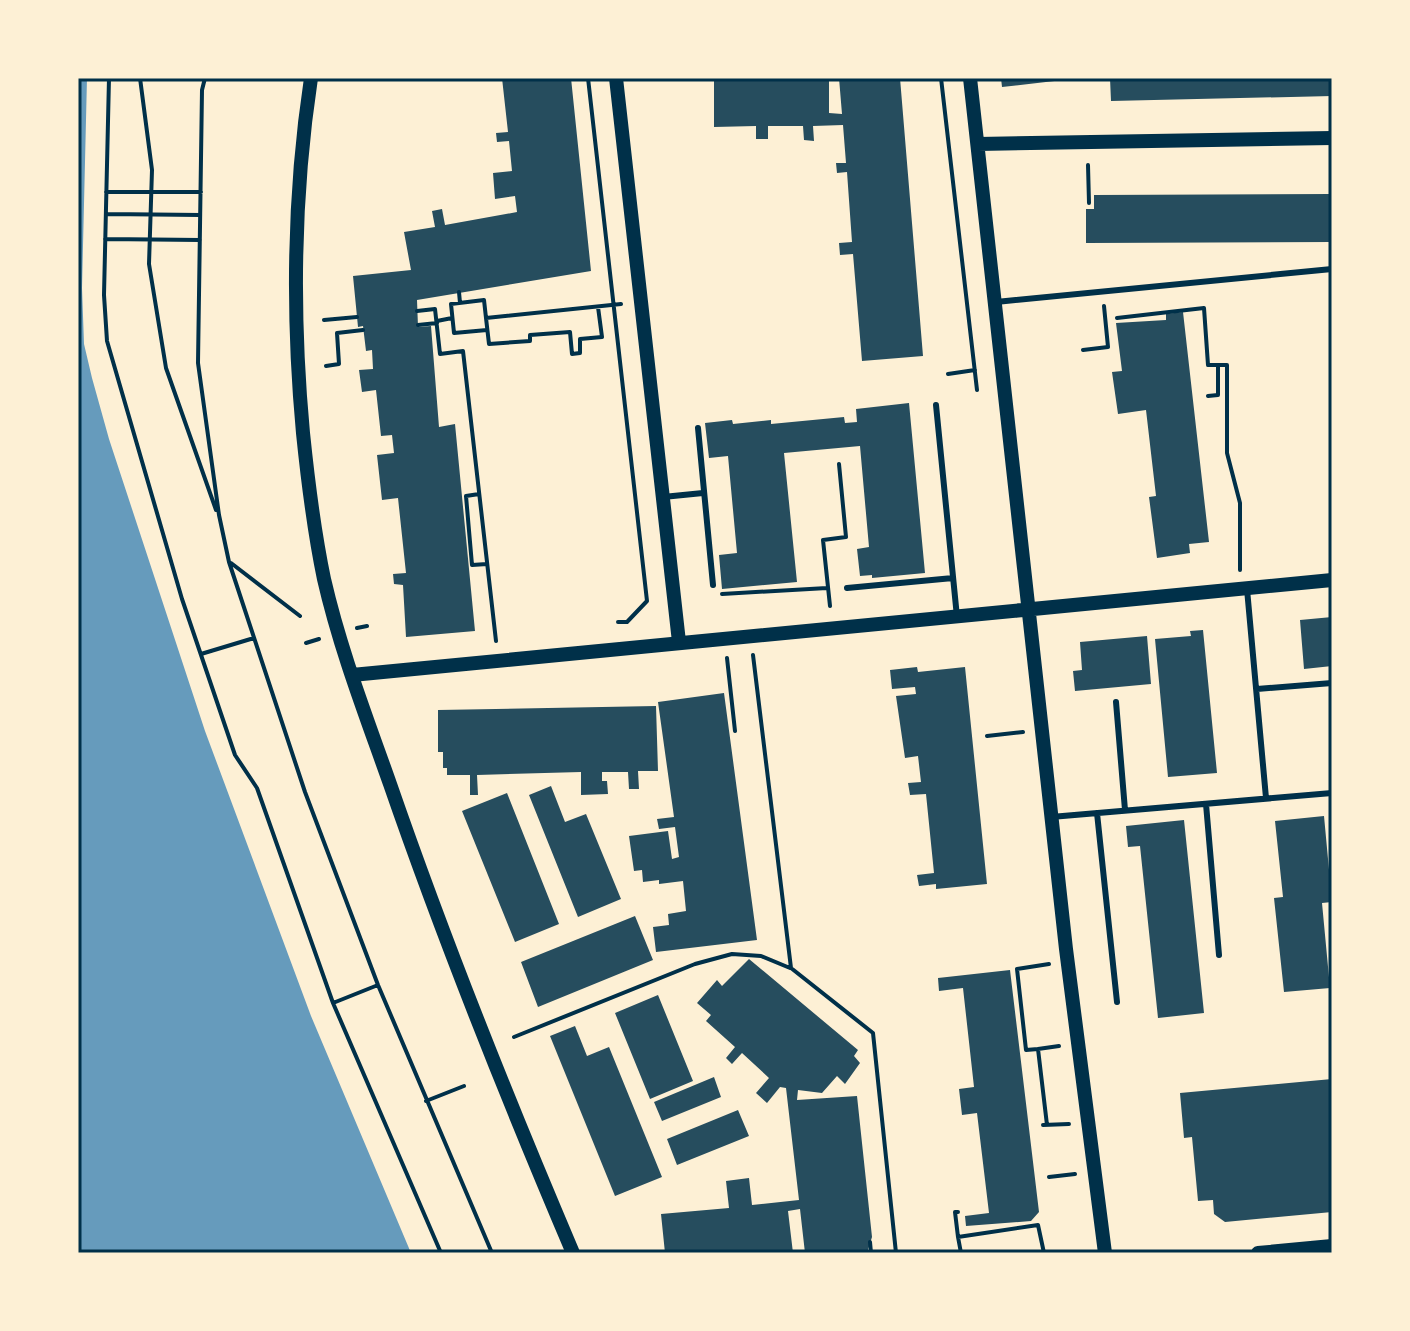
<svg xmlns="http://www.w3.org/2000/svg" width="1410" height="1331" viewBox="0 0 1410 1331" font-family="'Nunito Sans',sans-serif">
	<style>
		.water { fill: #669bbc }
		.building { fill: #264d5e }
		.lines { fill: none; stroke-linecap: round; stroke-linejoin: round }
		.path { stroke: #003049; stroke-width: 4 }
		.service { stroke: #003049; stroke-width: 6 }
		.tertiary { stroke: #003049; stroke-width: 14 }
		.neatline { fill: none; stroke: #003049; stroke-width: 3 }
	</style>
	<rect width="100%" height="100%" fill="#fdf0d5"/>
	<path class="water" d="M78,78H87L82,288L84,344L92,378L109,439L205,731L311,1016L411,1253H78Z"/>
	<path class="building" d="M502,78H571L591,271L417,300L418,327L431,326L439,427L455,424L475,631L406,637L403,585L394,584L393,574L406,573L398,498L382,500L377,455L394,453L392,435L381,436L376,390L362,392L359,370L373,369L372,350L366,351L363,326L358,327L353,276L411,270L404,232L435,227L432,211L442,209L445,225L517,212L515,196L495,199L493,173L512,171L509,141L497,142L496,133L508,132Z
		M714,78H829V113L842,114L839,78H900L923,356L862,361L853,254L840,255L839,243L852,242L847,172L837,173L836,163H846L843,125L813,126L814,141L804,140L803,126H768V139H756V126L714,127Z
		M1001,78H1063V80L1002,87Z
		M1110,78H1332V96L1111,101Z
		M1332,194V242L1086,243V209H1094V195Z
		M1183,312L1209,542L1189,544L1190,553L1157,558L1149,497L1156,496L1146,410L1118,414L1112,372L1122,371L1116,323L1166,320V314Z
		M909,403L925,573L872,578V575L860,576L857,549L869,547L860,446L784,453L797,582L722,589L719,555L737,553L728,456L709,458L705,423L732,420L733,424L771,420V424L844,417L845,423L857,422L856,409Z
		M1332,617V666L1304,669L1300,620Z
		M1203,630L1217,773L1168,777L1155,639L1191,636L1190,631Z
		M1147,636L1151,684L1075,691L1073,671L1082,670L1080,642Z
		M917,667L918,672L965,667L987,884L936,889V884L919,886L917,875L934,873L926,794L910,795L908,783L921,782L918,756L905,758L896,696L916,694L915,687L892,689L890,670Z
		M724,693L757,940L656,952L653,927L669,925L668,914L686,911L683,881L659,884V880L643,882L642,870L634,871L629,836L668,831L672,859L679,857L675,827L659,829L657,819L674,817L658,702Z
		M656,706L658,771H638L639,789H629L628,772H602V781H607L608,794L581,795V772L477,775L478,795H470V775H447V768H443V752H438V710Z
		M551,786L565,822L586,814L621,899L578,917L529,795Z
		M507,793L559,924L515,942L462,811Z
		M1324,816L1332,902L1322,903L1330,988L1284,992L1274,898L1283,897L1275,821Z
		M1184,820L1204,1013L1158,1018L1140,846L1128,847L1126,826Z
		M635,916L653,960L538,1007L521,962Z
		M749,959L858,1050L854,1056L860,1063L845,1084L837,1076L822,1093L798,1090L797,1100L857,1096L872,1237L867,1253H805L800,1209L788,1211L793,1253H665L661,1214L729,1208L726,1181L749,1178L752,1205L799,1200L786,1088L780,1087L767,1103L756,1093L769,1078L742,1053L732,1064L726,1058L735,1047L706,1021L711,1015L697,1003L717,980L722,986Z
		M1010,970L1039,1212L1031,1221L966,1226L965,1216L989,1213L977,1113L962,1115L959,1089L974,1087L963,988L939,991L938,978Z
		M658,995L693,1081L650,1099L615,1013Z
		M575,1026L587,1056L609,1047L662,1177L615,1196L550,1036Z
		M714,1077L721,1097L662,1121L654,1102Z
		M1332,1079V1212L1225,1222L1214,1214L1213,1200L1198,1201L1192,1137L1184,1138L1180,1093Z
		M738,1110L749,1136L677,1165L667,1139Z"/>
	<g class="lines">
		<path class="path" d="M109,78L104,295L107,341L182,599L235,755L257,788L333,1003L441,1253
			M140,78L152,170L149,264L166,368L216,510
			M205,78L202,90L198,363L219,515L229,562L305,792L378,985L492,1253
			M588,78L647,601L627,622H618
			M941,78L977,390
			M1088,165L1089,203
			M106,192H201
			M107,214L200,215
			M105,239L200,240
			M459,292L460,303
			M598,307L602,337L580,339V353L572,354L570,332L530,335V341L489,344L486,318L621,304
			M417,311L435,309L440,354L463,351L496,641
			M486,318L484,300L451,304L454,333L487,330
			M1117,318L1204,308L1208,365H1227V453L1240,503V570
			M324,320L357,317
			M437,321L452,318
			M418,325L437,323
			M1083,350L1108,347L1104,306
			M326,366L339,364L337,333L363,330
			M948,374L975,370
			M1208,396L1218,395V365
			M479,494L466,496L472,565L487,564
			M231,563L300,616
			M722,594L827,588
			M830,606L823,540L846,537L839,464
			M357,628L367,626
			M306,643L319,639
			M201,654L254,638
			M753,655L791,968L873,1033L896,1253
			M727,658L735,731
			M987,736L1023,732
			M333,1003L378,985
			M514,1037L695,964L732,954L761,956L790,968
			M1038,1049L1026,1050L1017,969L1049,964
			M426,1101L464,1086
			M1043,1125L1069,1124
			M1047,1125L1038,1049L1059,1046
			M1049,1177L1075,1174
			M958,1212H955L958,1237
			M870,1242L871,1253
			M961,1253L958,1237L1038,1225L1044,1253"/>
		<path class="service" d="M996,302L1332,269
			M936,405L957,617
			M698,428L713,585
			M663,497L703,493
			M847,588L953,578
			M1247,589L1266,798
			M1257,689L1332,683
			M1116,702L1125,810
			M1206,804L1219,955
			M1097,813L1117,1002
			M1051,817L1332,793"/>
		<path class="tertiary" d="M311,78C293,197 292,314 303,433C308,482 314,531 324,579C340,649 366,716 390,784C445,943 507,1098 573,1253
			M616,78L679,642
			M970,78L1066,949L1105,1253
			M978,144L1332,138
			M352,675L1332,580
			M1258,1253L1332,1246"/>
	</g>
	<rect width="1410" height="1331" fill="none" stroke="#fdf0d5" stroke-width="160"/>
	<rect x="80" y="80" width="1250" height="1171" class="neatline"/>
</svg>
